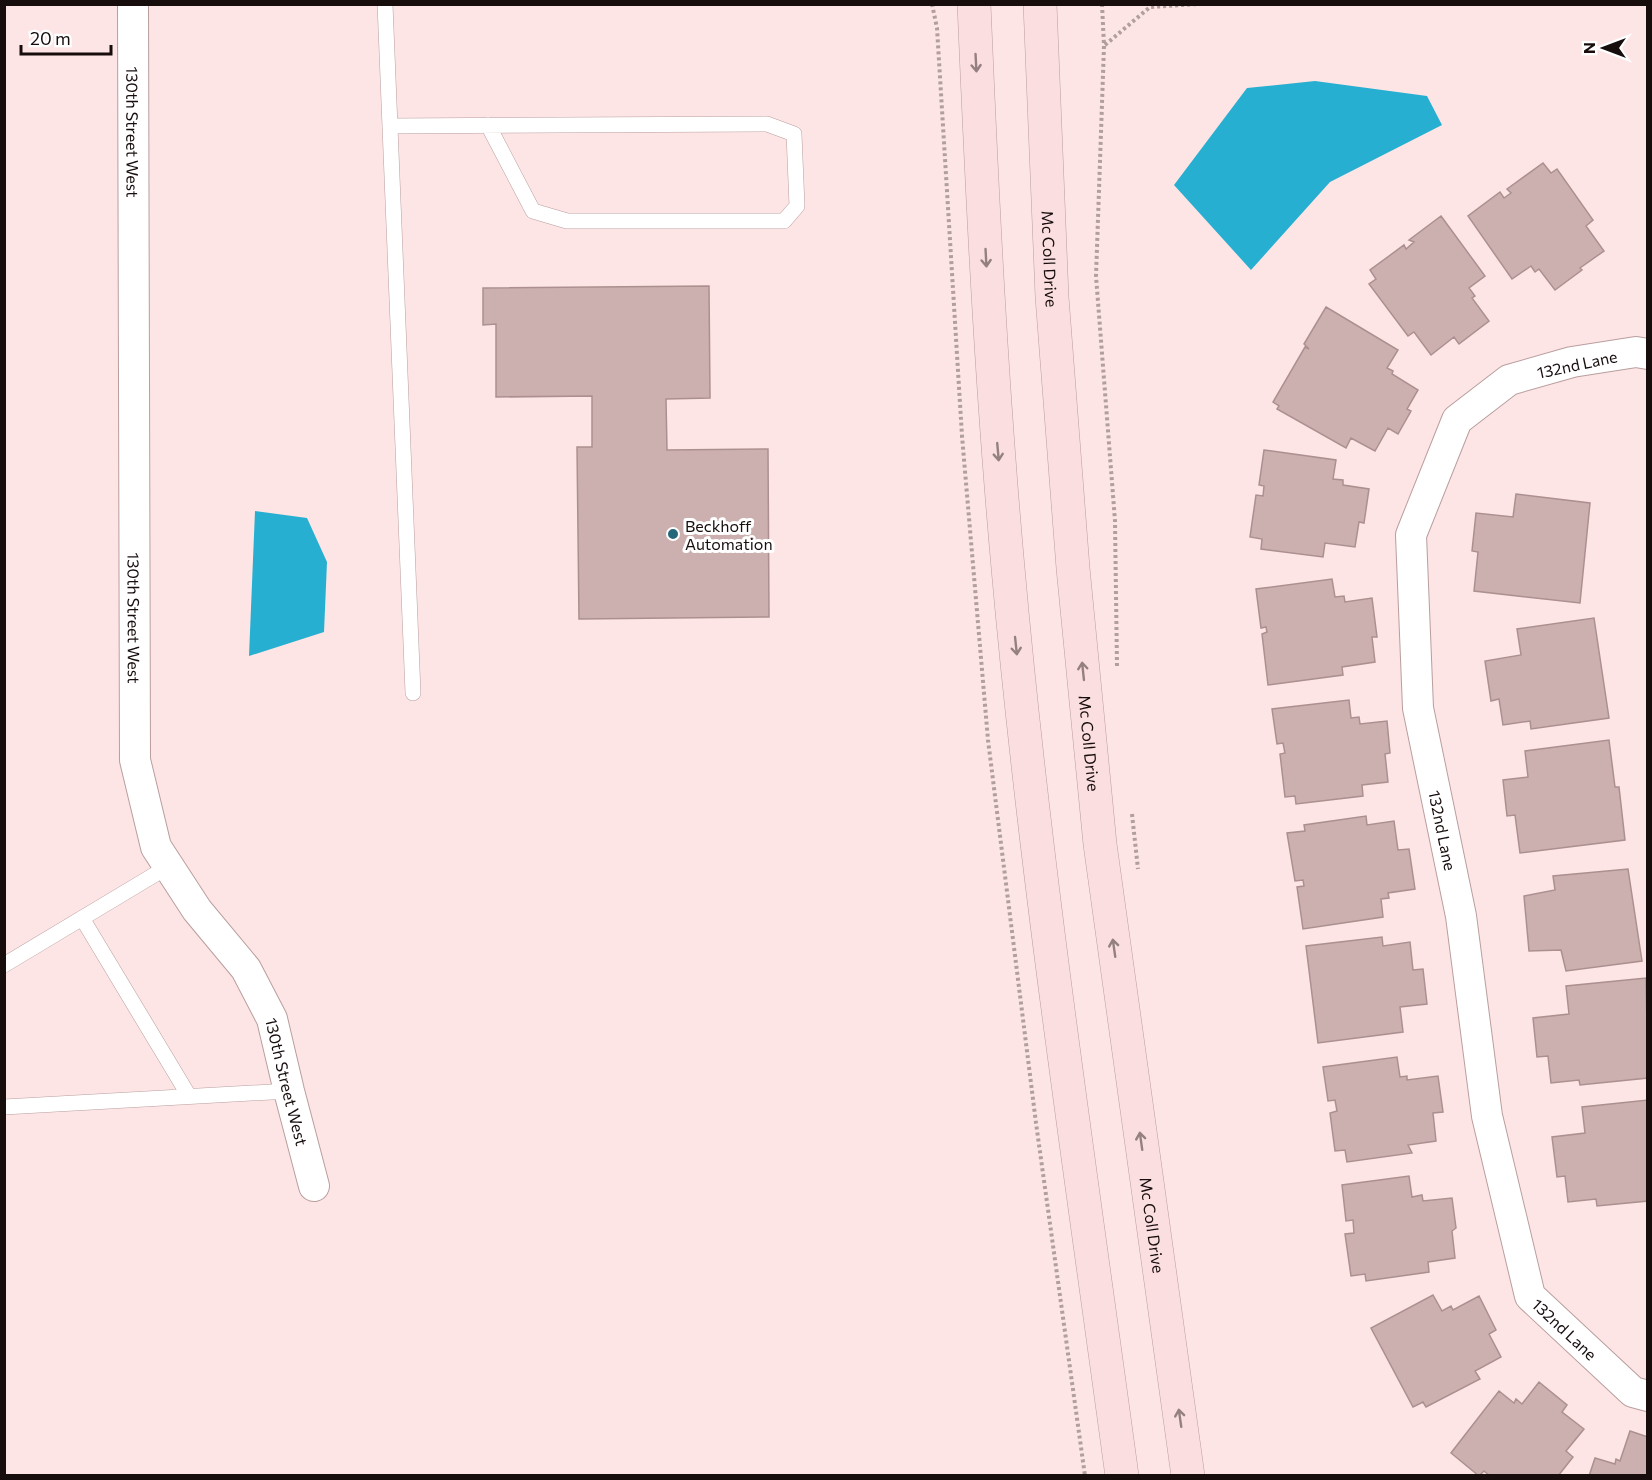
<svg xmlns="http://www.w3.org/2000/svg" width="1652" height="1480" viewBox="0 0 1652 1480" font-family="Commissioner,sans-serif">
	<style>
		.water { fill: #27afd1 }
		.building { fill: #ccafaf; stroke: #ac9090; stroke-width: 1.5 }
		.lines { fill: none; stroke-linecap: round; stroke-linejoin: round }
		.service-casing { stroke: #ba9e9e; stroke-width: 16 }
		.minor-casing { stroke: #ba9e9e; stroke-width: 32 }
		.secondary-casing { stroke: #ba9e9e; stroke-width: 34 }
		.path { stroke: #b19e9e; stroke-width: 4; stroke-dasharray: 3 3; stroke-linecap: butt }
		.service { stroke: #fff; stroke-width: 15 }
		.minor { stroke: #fff; stroke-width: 30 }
		.secondary { stroke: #fbdedf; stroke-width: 33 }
		.oneway { stroke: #948080 }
		.poi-dot { fill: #25677a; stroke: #fff; stroke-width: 2 }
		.labels { text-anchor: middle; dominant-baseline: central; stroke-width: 6; stroke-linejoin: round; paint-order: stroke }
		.street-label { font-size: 16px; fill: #170d0d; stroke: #fff }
		.poi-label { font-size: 16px; fill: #170d0d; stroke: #fff; text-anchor: start }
	</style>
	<rect width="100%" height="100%" fill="#fde5e5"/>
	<path class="water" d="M1315,81L1427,96L1442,125L1330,182L1251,270L1174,185L1247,88Z
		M255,511L307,518L327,562L324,632L249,656Z"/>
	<path class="building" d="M1543,163L1551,173L1557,169L1593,220L1586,226L1604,251L1580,268L1582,270L1555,290L1539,269L1535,272L1531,266L1512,279L1468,216L1500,192L1504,198L1511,193L1507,189Z
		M1441,216L1485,276L1469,288L1475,296L1472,298L1489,321L1459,344L1454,337L1431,355L1414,332L1408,336L1369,284L1376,279L1370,270L1404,245L1406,249L1414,242L1409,240Z
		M709,286L710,398L666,399L667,450L768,449L769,617L579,619L577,447H592V396L496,397V324L483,325V288Z
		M1326,307L1398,350L1387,368L1393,371L1392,374L1418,390L1407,409L1411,411L1398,434L1388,428L1375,451L1351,438L1346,448L1277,409L1279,406L1273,402L1305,347L1309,349L1304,344Z
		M1264,450L1336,460L1333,479L1343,480V485L1369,489L1364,523L1359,522L1355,547L1325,543L1323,557L1261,549L1262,539L1250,537L1256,495L1263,496L1264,486L1259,485Z
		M1516,494L1590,503L1580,603L1474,591L1478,552L1472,551L1476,513L1513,517Z
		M1332,579L1335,597L1344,596L1345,602L1372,598L1377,637H1372L1375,662L1342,667L1343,675L1268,685L1262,634L1267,632L1266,627L1261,628L1256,589Z
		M1594,618L1609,718L1531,729L1530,721L1503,725L1499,699L1491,701L1485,661L1521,655L1517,629Z
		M1349,700L1351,718L1359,717L1360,724L1387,721L1390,753L1385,754L1388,782L1362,785L1363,796L1296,804L1295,796L1285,797L1280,754L1285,753L1283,743L1277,744L1272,709Z
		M1609,740L1615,787H1619L1625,840L1520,853L1515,815L1507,816L1503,780L1528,777L1525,751Z
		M1366,816L1367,825L1394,821L1398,850L1409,849L1415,889L1388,893L1389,898L1381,899L1383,917L1303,929L1297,887L1304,886L1303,880L1295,881L1287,833L1305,831L1304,825Z
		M1628,869L1642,961L1566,971L1561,950L1529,951L1524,896L1555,890L1553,876Z
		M1382,937L1383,946L1410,942L1413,970L1423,969L1427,1004L1400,1007L1403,1032L1318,1043L1306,946Z
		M1646,978L1648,1078L1580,1085L1579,1080L1551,1083L1548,1056L1537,1057L1533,1018L1569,1014L1566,986Z
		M1397,1057L1400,1077L1407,1076V1080L1438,1076L1443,1112L1433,1113L1436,1141L1408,1145L1412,1153L1347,1162L1345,1150L1335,1151L1330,1113L1337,1111L1335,1100L1328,1101L1323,1067Z
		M1648,1100V1201L1597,1206L1596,1199L1568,1202L1565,1176L1557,1177L1552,1137L1585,1133L1582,1107Z
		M1409,1176L1412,1197L1422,1195L1423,1201L1452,1198L1456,1228L1452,1231L1455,1258L1428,1262L1429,1272L1366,1281L1365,1274L1351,1276L1345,1234L1354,1233L1353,1220L1346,1221L1342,1185Z
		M1433,1295L1442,1311L1451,1306L1453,1310L1479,1296L1496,1330L1489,1334L1501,1357L1475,1371L1480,1379L1426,1407L1423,1402L1413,1407L1371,1328Z
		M1539,1382L1567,1405L1562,1412L1584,1429L1566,1451L1573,1457L1558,1476H1490L1484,1471L1479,1476L1451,1453L1499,1391L1514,1403L1516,1399L1522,1404Z
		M1630,1431L1648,1437V1476H1589L1595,1458L1615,1464L1616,1459L1620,1461Z"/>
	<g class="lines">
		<defs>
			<path id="service" d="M385,4L413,693
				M390,126L767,124L794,134L797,206L784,221H567L533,211L488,125
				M82,918L189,1096
				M4,965L169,866
				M4,1107L289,1091"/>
			<g id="minor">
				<path id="s1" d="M133,4L135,760L156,847L197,910L246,969L272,1019L289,1091L314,1186"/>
				<path id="s2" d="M1648,354L1636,352L1572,362L1509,380L1457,420L1411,535L1418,708L1461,916L1487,1116L1530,1296L1633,1392L1648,1396"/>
			</g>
			<g id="secondary">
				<path d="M974,4C982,193 991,381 1008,568C1035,872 1081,1174 1122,1476"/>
				<path id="s3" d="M1040,4L1052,297L1073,568L1100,844L1188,1476"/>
			</g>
		</defs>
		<use href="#service" class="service-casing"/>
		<use href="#minor" class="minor-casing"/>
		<use href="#secondary" class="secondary-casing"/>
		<path class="path" d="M932,4L937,28L962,436L988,740L1036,1123L1085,1476
			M1102,4L1104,46L1096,276L1115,521L1117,666
			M1105,45L1150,7L1199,4
			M1132,814L1138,869"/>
		<use href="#service" class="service"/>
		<use href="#minor" class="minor"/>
		<use href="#secondary" class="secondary"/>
	</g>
	<defs><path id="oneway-shaft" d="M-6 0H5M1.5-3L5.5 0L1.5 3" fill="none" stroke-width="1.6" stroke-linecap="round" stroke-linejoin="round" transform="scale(1.5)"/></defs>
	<g class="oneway">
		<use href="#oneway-shaft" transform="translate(976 63) rotate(87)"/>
		<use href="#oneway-shaft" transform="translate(986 258) rotate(87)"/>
		<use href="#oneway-shaft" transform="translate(998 452) rotate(85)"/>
		<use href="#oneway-shaft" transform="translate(1016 646) rotate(84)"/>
		<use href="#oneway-shaft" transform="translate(1083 671) rotate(-96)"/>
		<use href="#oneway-shaft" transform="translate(1114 948) rotate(-98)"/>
		<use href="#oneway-shaft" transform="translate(1141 1141) rotate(-98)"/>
		<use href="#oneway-shaft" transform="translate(1180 1418) rotate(-98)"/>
	</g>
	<circle class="poi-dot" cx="673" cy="534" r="6"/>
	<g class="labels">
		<g class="street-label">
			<text stroke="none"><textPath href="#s1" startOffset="128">130th Street West</textPath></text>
			<text stroke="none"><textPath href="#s3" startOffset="255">Mc Coll Drive</textPath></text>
			<text transform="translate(1577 364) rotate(-12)">132nd Lane</text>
			<text stroke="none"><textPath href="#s1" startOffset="614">130th Street West</textPath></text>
			<text stroke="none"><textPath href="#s3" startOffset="741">Mc Coll Drive</textPath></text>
			<text stroke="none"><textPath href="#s2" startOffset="630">132nd Lane</textPath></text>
			<text stroke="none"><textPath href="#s1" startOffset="1118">130th Street West</textPath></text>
			<text stroke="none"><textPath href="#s3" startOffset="1227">Mc Coll Drive</textPath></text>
			<text stroke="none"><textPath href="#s2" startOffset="1152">132nd Lane</textPath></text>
		</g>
		<g class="poi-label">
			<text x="685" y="525">Beckhoff<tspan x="685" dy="18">Automation</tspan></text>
		</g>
	</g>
	<rect width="1652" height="1480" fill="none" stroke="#170d0d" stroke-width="12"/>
	<g transform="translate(1604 48) rotate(270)" stroke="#ffffff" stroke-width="4.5" paint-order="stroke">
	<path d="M0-4.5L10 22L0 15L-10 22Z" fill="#170d0d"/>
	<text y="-9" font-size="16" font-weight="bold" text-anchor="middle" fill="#170d0d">N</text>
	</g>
	<path d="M21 45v9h90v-9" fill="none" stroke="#170d0d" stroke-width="3"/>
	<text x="30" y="45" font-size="18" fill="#170d0d" stroke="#ffffff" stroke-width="4.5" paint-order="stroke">20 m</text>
</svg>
